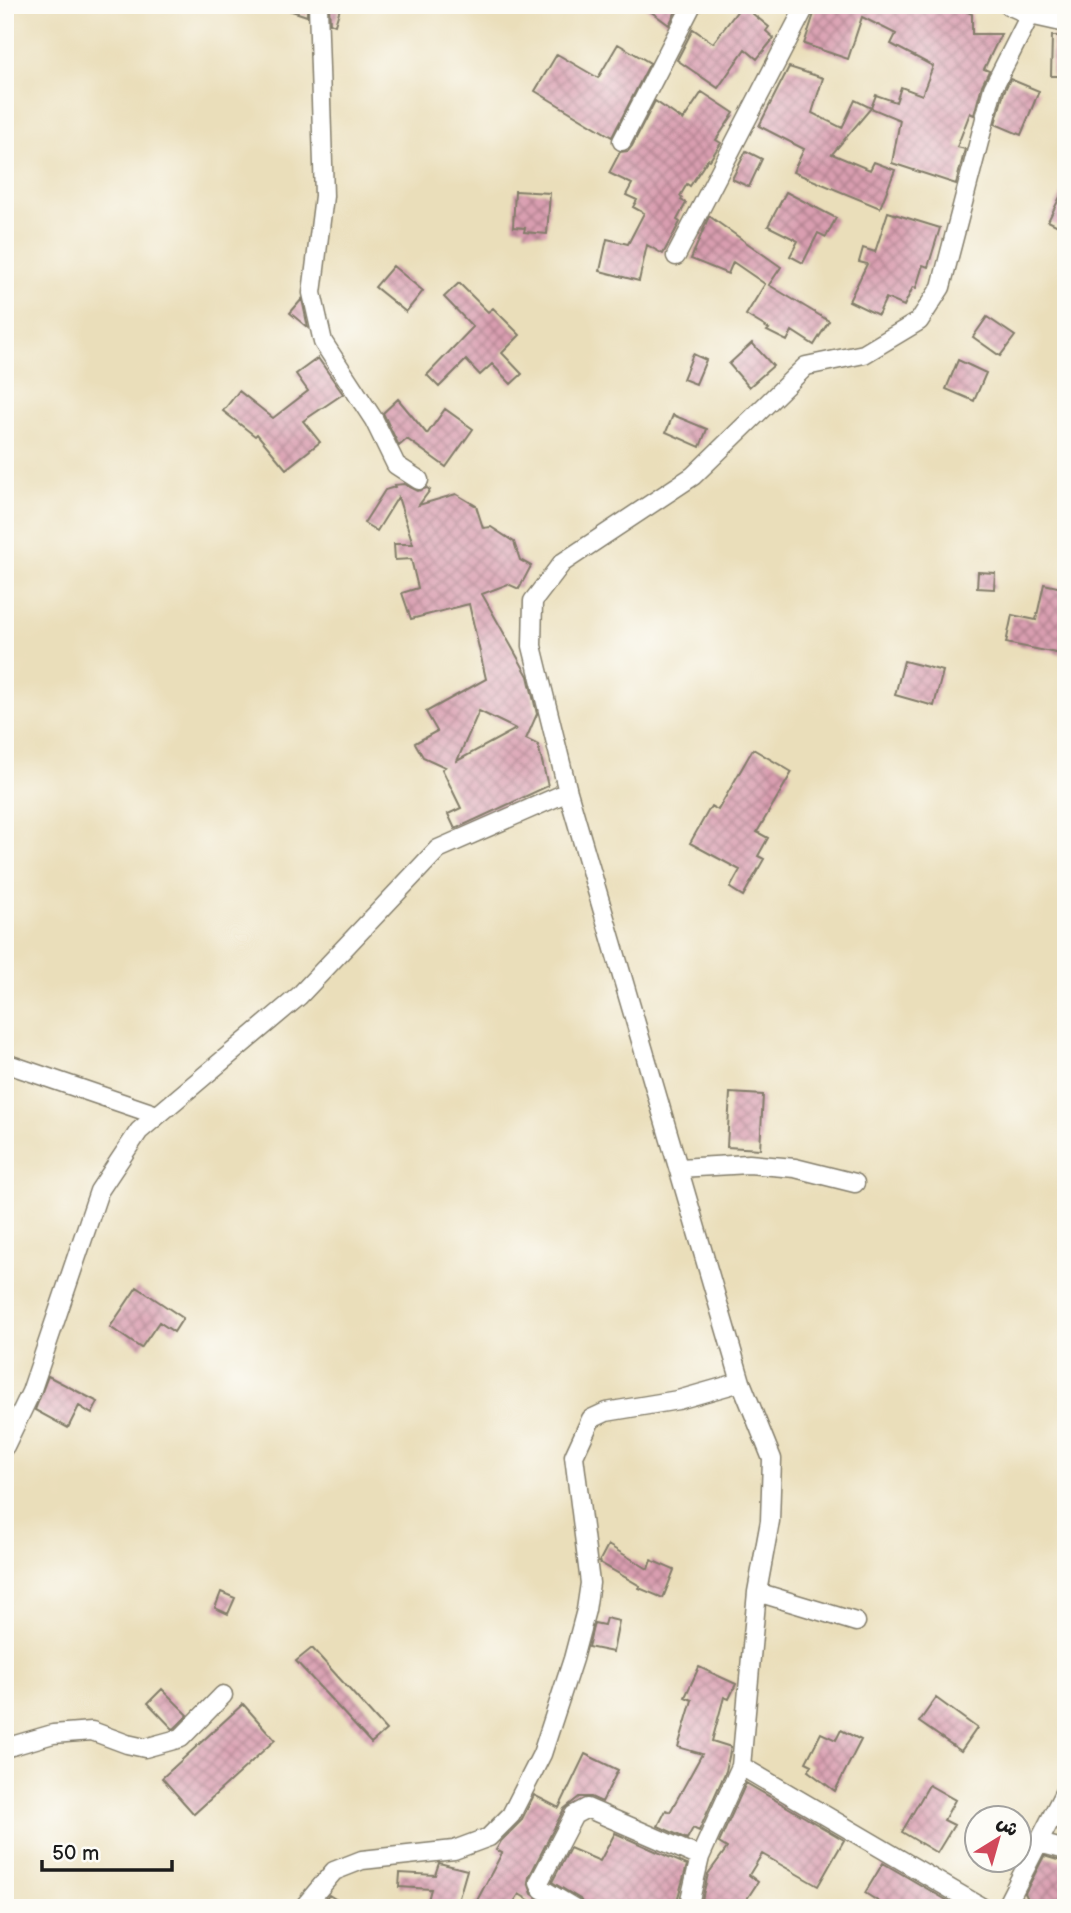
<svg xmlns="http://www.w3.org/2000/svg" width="1071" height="1913" viewBox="0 0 1071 1913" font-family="'Balsamiq Sans','Playpen Sans Arabic',sans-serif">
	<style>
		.building { fill: url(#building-cross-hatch); fill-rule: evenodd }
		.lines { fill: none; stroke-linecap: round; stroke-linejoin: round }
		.minor-casing { stroke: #837d6b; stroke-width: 21 }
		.minor { stroke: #fff; stroke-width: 18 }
	</style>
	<defs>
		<pattern id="building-cross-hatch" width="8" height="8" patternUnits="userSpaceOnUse" patternTransform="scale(1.75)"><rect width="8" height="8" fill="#d99eb0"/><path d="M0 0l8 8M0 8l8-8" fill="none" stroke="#af808e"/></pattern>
	</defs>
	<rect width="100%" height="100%" fill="#fdfcf7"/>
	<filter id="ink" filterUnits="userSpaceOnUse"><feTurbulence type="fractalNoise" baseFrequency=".0143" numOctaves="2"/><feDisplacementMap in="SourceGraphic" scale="14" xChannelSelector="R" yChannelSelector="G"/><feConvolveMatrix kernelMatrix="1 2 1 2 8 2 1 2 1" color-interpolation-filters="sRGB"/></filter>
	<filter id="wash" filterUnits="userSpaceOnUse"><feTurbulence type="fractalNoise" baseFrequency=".00686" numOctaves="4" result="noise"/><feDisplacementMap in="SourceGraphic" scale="28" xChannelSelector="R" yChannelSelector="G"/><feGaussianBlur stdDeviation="1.57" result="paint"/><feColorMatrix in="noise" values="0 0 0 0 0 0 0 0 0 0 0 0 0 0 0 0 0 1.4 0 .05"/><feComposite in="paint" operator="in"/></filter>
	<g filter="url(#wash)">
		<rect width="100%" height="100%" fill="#eadeba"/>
		<g id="blocks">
			<path class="building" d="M284,5H307V16L283,8Z
				M329,5H341L335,25L330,23Z
				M642,5H679L669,25Z
				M742,5L769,27L766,31L774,38L757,59L745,49L718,88L677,60L693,29L713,43Z
				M817,5H955L972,14V34H1001L984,69L989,71L982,85L974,115L970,113L957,147L965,149L956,184L892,163L900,120L871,108L832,154L870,170L874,162L895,170L880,208L793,172L804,149L759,126L789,67L823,78L812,113L842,128L855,100L871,108L876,95L896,102L901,87L922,95L933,66L891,44L896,34L862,17L848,59L804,44Z
				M1052,36H1066V76H1051Z
				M618,44L650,63L612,137L535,91L557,54L598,78Z
				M1010,79L1039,91L1021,135L995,124L1004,92Z
				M702,92L734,113L716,140L721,143L710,160L708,159L690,186L687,184L680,196L682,198L681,200L686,203L677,220L680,222L663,254L647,245L639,281L600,271L607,239L628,244L644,213L633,207L637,200L626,195L632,184L609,173L620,152L628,151L632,146L655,101L683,120Z
				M746,151L762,159L749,187L732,179Z
				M1066,185V230L1048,221Z
				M515,191L550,193L547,234L524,232L525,228L513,227Z
				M786,192L836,218L826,237L818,233L803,263L790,256L798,241L768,226Z
				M888,212L940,228L928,267L923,265L916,288L913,287L904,306L886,298L878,315L849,301L867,264L859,262L863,248L875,252Z
				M709,216L781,267L769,285L829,321L814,345L792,331L787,341L767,331L769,329L746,315L765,284L733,262L728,274L691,259Z
				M393,266L423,291L406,312L375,287Z
				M459,283L488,312L493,308L520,335L502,353L522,374L511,384L492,364L480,375L466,360L439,387L427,375L473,327L444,297Z
				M302,299L308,328L290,313Z
				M987,317L1015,336L1000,356L973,337Z
				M752,343L773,366L749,387L729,364Z
				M693,354L706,360L696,384L683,379Z
				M318,358L343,394L303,421L320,442L286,469L257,434L255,436L223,411L239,391L273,418L308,391L296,374Z
				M958,360L986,373L974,401L946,389Z
				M398,399L427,434L445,409L473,429L446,467L407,439L399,446L383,413Z
				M673,415L707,429L700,447L666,432Z
				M404,484L418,491L427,488L430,490L419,505L456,494L476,506L483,528L491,527L514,542L520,560L531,566L519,589L508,584L482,594L528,676L537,714L526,739L538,745L548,786L455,829L448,814L461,808L442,769L445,767L423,757L415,743L437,731L426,712L486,679L469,604L411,619L402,593L418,588L411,559L395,560L394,544H413L398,497L377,531L364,523L385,490L395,487L394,485ZM479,711L516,729L457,761Z
				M978,572L995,573L994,589L977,588Z
				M1044,584L1066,589V655L1006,643L1012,615L1036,620Z
				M904,661L943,671L934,706L895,695Z
				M753,749L792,772L757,832L768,838L758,856L764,859L743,896L730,888L740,870L690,843L711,806L718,810Z
				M730,1093L763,1095L760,1149L727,1147Z
				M137,1287L183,1318L174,1332L159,1322L141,1348L110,1327Z
				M48,1376L98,1402L92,1414L79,1406L68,1428L35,1410Z
				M608,1545L648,1569L651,1560L674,1570L663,1598L639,1588L640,1586L599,1562Z
				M221,1592L235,1598L228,1614L215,1608Z
				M606,1618L619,1621L613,1652L588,1647L594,1623L604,1625Z
				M312,1648L386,1730L371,1743L296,1661Z
				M699,1667L736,1684L729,1699L724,1697L712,1741L731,1747L726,1771L699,1831L693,1828L687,1839L658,1826L666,1810L670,1812L702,1754L678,1747L692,1700L685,1697Z
				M162,1689L188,1715L175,1728L173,1729L148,1703Z
				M936,1698L977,1728L961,1751L919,1722Z
				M243,1704L275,1740L194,1814L162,1778Z
				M841,1730L861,1740L835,1791L808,1771L812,1765L806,1762L821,1733L836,1740Z
				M585,1754L618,1770L602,1802L591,1797H579L564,1809L529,1877L528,1882L532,1894L551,1908H542L519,1894L510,1908H473L502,1853L496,1850L501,1841L521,1821L534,1795L559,1808Z
				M746,1783L844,1840L818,1886L762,1854L749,1875L758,1882L741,1908H700L708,1874L727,1848L719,1843Z
				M929,1785L955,1800L944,1820L954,1825L937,1853L902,1832Z
				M615,1833L687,1865L675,1908H585L580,1899L552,1882L570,1848L600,1861Z
				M1044,1856L1061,1861L1066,1874V1908H1032L1025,1893Z
				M439,1863L467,1870L456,1908H426L431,1889L399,1887L400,1873L435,1875Z
				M883,1863L960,1908H889L865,1893Z
				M329,1895L350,1908H318Z"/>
		</g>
	</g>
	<g filter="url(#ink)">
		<use href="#blocks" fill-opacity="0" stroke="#837d6b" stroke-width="2"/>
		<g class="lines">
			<defs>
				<path id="minor" d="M318,5L324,196L312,293L323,342L374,420L396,465L419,480
					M1008,5L1030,15L1066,23
					M622,141L692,5
					M676,256L806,5
					M5,1063L157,1115
					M679,1168L749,1164L795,1168L855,1183
					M5,1446L31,1392L99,1191L139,1131L299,996L438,849L568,792
					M757,1592L856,1622
					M5,1748L53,1734L92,1731L127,1744L145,1748L181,1738L223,1695
					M1039,1843L1066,1850
					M303,1908L334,1871L362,1860L454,1850L489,1837L511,1815L542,1754L573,1659L586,1610L590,1583L574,1456L591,1419L606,1412L678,1400L741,1382
					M574,1908L542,1889L539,1882L574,1815L587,1808L700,1857
					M688,1908L700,1857L741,1766
					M983,1908L741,1766L757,1592L770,1521L772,1459L741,1382L568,792L532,646L533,601L562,563L693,476L806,366L864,354L919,321L941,287L993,88L1030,15L1032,5
					M1005,1908L1066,1789"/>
			</defs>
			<use href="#minor" class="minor-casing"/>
			<use href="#minor" class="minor"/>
		</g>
	</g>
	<rect width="1071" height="1913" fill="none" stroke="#fdfcf7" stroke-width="28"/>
	<g transform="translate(998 1839) rotate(37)"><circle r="33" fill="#fdfcf7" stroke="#a3a29f" stroke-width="2"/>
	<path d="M0-5L12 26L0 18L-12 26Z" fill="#d1495b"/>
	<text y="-10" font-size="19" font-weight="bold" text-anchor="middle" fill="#1c1c1c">ش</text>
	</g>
	<path d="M42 1860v10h130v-10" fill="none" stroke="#1c1c1c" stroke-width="3.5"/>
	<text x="52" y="1860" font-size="21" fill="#1c1c1c" stroke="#fdfcf7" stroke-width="5" paint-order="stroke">50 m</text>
</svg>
